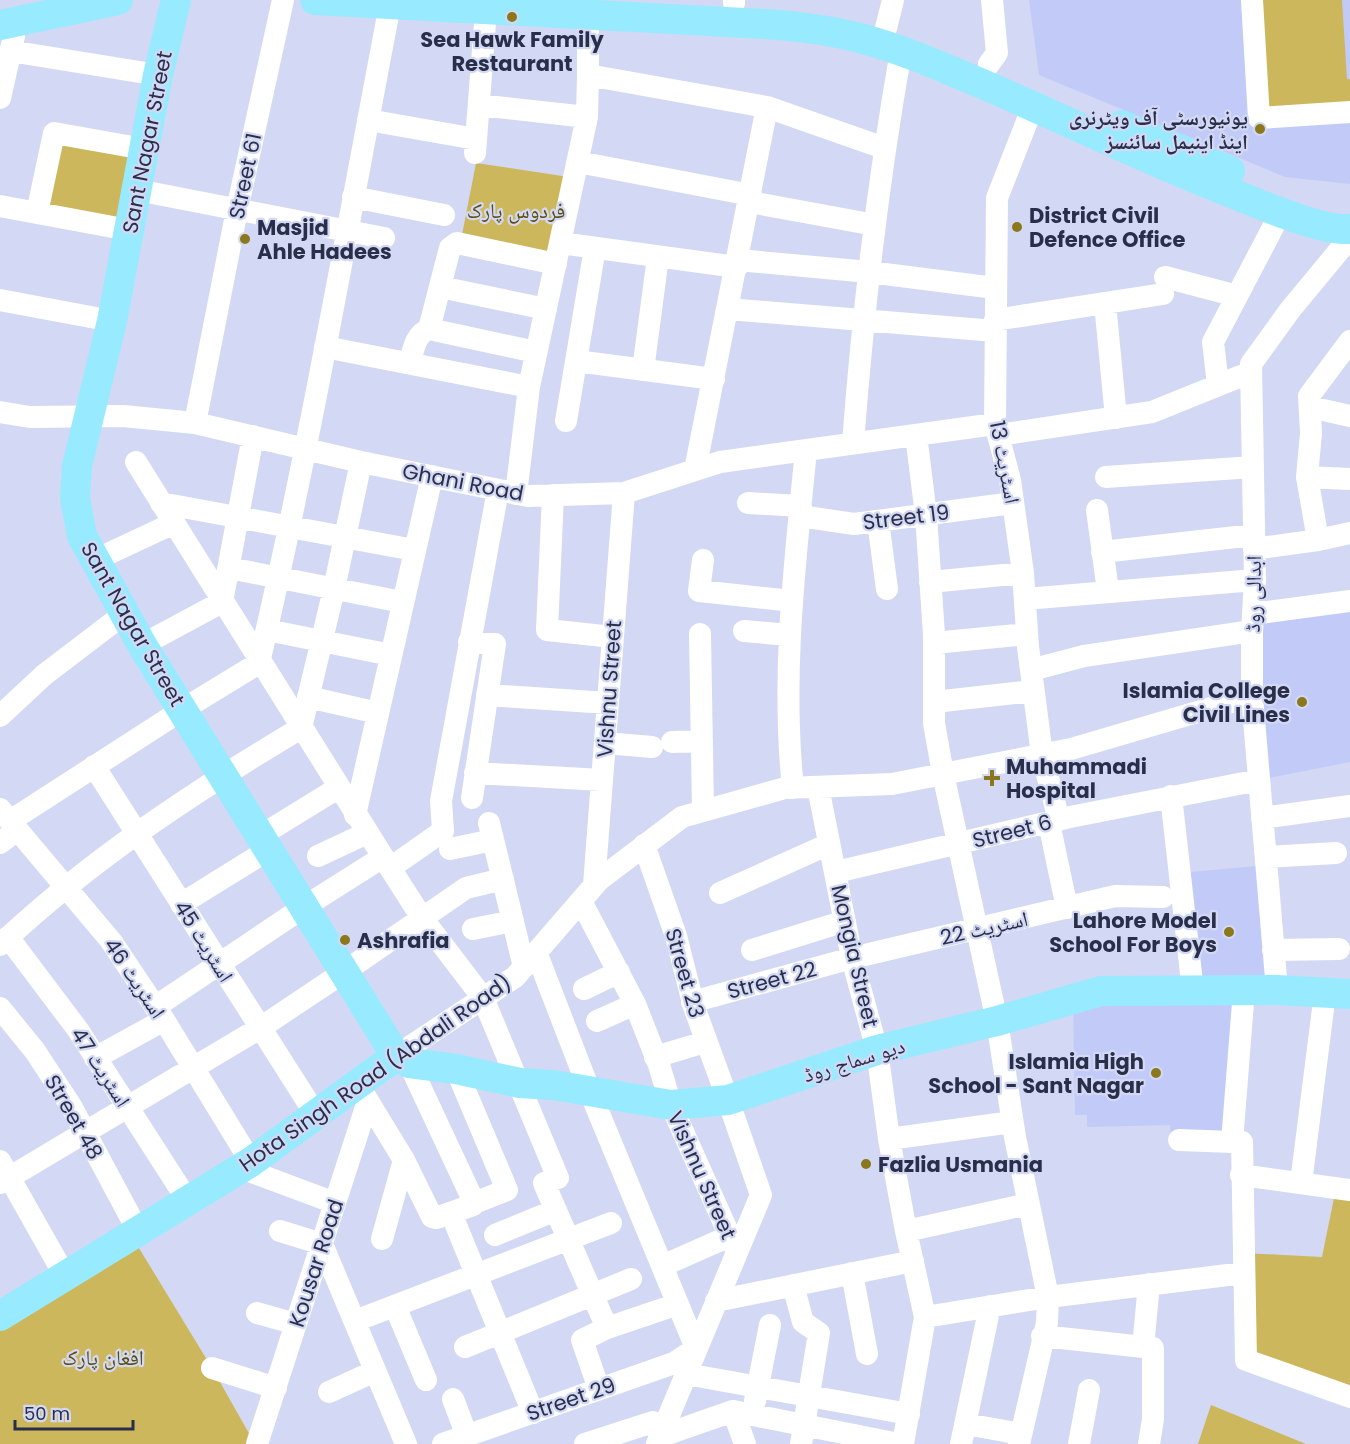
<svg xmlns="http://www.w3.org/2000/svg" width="1350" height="1444" viewBox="0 0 1350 1444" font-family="Poppins,'Noto Naskh Arabic',sans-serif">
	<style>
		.built { fill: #c2cbf8 }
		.green { fill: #cdb75c }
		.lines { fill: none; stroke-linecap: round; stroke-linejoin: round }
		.minor { stroke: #fff; stroke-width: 22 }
		.major { stroke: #98ebfe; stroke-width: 30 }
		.poi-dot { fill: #8b771c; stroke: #d3d8f4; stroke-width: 2 }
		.labels { text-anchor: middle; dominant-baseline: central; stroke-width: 4.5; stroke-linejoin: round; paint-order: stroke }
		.poi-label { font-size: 21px; font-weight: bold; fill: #2a2f49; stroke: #d3d8f4; text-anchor: start }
		.street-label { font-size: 21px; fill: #2a2f49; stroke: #d3d8f4 }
		.park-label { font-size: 21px; fill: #5a4c0e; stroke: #d3d8f4 }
	</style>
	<rect width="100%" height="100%" fill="#d3d8f4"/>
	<path class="built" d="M1029,0H1350V184L1285,177L1039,75Z
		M1350,601V762L1259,780L1253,614Z
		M1267,865L1277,990L1245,991L1232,1138L1171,1137L1170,1125L1087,1127V1115H1075L1073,999L1193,990L1179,873Z"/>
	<path class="green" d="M1252,0H1342L1347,79H1350V112L1259,118Z
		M54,133L144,149L129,230L37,213Z
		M476,163L569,177L554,258L461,240Z
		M1336,1188L1350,1190V1397L1246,1360L1243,1253L1322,1257Z
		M131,1235L212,1368L255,1444H0V1316Z
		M1211,1405L1306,1444H1198Z"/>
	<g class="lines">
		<path class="minor" d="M1252,0L1259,118L1350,112
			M734,3V0
			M588,15V75
			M886,28L893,0
			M10,51L158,75
			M989,64L997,53L992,0
			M0,98L14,36
			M479,105L587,117
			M1033,106L997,198L995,424L1010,480L1023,573L1028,647L1042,755L1059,820
			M368,120L476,139
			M475,153L486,10
			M578,162L751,195
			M137,190L384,238
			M353,197L444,215
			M750,202L875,225
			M0,206L129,230
			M37,213L54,133L144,149
			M560,243L737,267
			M738,260L869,272L995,288
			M1165,277L1237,296
			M440,287L546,309
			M0,300L112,321
			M1105,303L1116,418
			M728,309L995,331
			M995,320L1163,294
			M429,329L450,248L457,243L556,264
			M325,347L529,387L516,494
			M576,361L714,379
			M410,363C413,351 415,334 429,329L536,352
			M643,370L658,257
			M1218,385L1213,342L1281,212
			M529,387L587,117L588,75L767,107L884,148
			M1310,407L1350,416
			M0,412L30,417L123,416L195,423L361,462L528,496L624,493L720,462L995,424
			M566,421L595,248
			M195,423L237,210L283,0
			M916,435L926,515L934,635V723L943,774L997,1021L1015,1137L1048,1297L1047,1323L1019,1444
			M998,435L1152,412L1251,372
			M853,443C863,312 878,181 901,51
			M136,462L390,868L422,918L483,998L558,1178L544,1183L607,1328
			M695,470L767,107
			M1106,477L1253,467
			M1307,477L1350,479
			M553,495L547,630L613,637
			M161,503L414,550
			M748,503L801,506
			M1097,510L1108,591
			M800,516L854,524L1013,503
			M878,521L887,589
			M1318,540L1307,477L1311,433L1309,396L1350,341
			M1254,549L1318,540L1350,533
			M1102,552L1254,535
			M95,560L174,523
			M703,560L699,591L792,601
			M229,568L402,602
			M930,582L1023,573
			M1025,599L1255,580
			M1253,614L1350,601
			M267,630L391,655
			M744,631L789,635
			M700,634L703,811
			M469,642L495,644L472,798
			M934,643L1027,634
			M142,645L222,602L253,436
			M1031,670L1084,656L1252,631
			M487,695L608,703
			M308,697L378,713
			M934,702L1033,691
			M0,716L44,675L124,614
			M672,742L702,741
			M605,743L652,747
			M94,766L316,1115
			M475,773L602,780
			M818,787L852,958L877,1050L889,1139L906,1231L925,1317L903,1444
			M793,788C781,675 795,563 806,450
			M1171,796L1193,991
			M0,809L111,941L164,1020L251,1162
			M355,815L432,476
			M1262,818L1350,806
			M10,821L182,710L259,663C310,445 348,224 390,5
			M489,823L524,967
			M1049,823L1067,908
			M260,836L338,788
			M0,843L17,830
			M644,845L676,936L694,1007L728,1100L761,1195L657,1444
			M450,849L493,840
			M318,856L367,833
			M1266,857L1336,853
			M390,868L443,831L441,801L498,490
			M836,872L1070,817L1259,780
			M594,885L624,493
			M720,893L829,844
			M581,901L635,1004L659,1065L671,1105L737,1252
			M181,904L268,850
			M473,929L513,921
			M8,937L78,1030L188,1201
			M0,945C90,860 195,791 301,728L334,589L361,462
			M752,950L845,921
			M1273,950L1339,949
			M584,989L619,972
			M1277,990L1252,696V631L1255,580L1251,364L1290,310L1348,240L1345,229
			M692,1002L852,958L1115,896L1163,897
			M155,1007L304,907L383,857
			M0,1008L35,1051L71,1106L138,1231
			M597,1021L635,1004
			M396,1056L515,977L599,880L682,817L785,788L892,784L1071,749L1252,696
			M655,1057L705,1042
			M95,1058L164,1020
			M456,1069L507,1190L474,1203
			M368,1101L404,1160L432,1217L436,1218L473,1205V1200L409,1063
			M889,1139L1012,1122
			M1179,1140L1232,1142L1244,990
			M1232,1142H1242L1246,1360L1350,1397
			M0,1161L65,1276
			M241,1168L335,1203
			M1241,1175L1350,1190
			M0,1183L260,1028L344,972L466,888L503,879
			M1301,1183L1325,993
			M451,1213L533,1413
			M280,1231L322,1244L406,1444
			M906,1231L1028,1204
			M495,1235L556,1210
			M382,1239L404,1160
			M662,1266L730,1236
			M852,1273L867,1354
			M793,1285L803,1322L819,1333L801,1444
			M716,1301L913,1261
			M395,1306L426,1380
			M257,1313L296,1324
			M925,1317L1048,1297L1244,1273
			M355,1321L611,1223
			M1042,1336L1153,1348V1419L1149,1444
			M465,1347L631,1279
			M1143,1347L1149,1284
			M212,1368L276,1388
			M686,1374L909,1414
			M599,1389L582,1340L607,1328L678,1304
			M329,1392L375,1371
			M453,1399L467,1436
			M755,1401L770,1325
			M733,1411L745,1444
			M966,1424L1021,1434
			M659,1437L733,1411L899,1444
			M257,1444L368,1101L358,1083
			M443,1444L674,1363L696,1348L590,1092L536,952
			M585,1444L653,1422L664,1426
			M961,1444L990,1306
			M1079,1444L1089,1390"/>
		<path class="major" d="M176,0L158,75L112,321L77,466L75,498L82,536L142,645L396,1056L409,1063L456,1069L520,1083L553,1085L671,1105L728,1100L877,1050L997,1021L1101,991L1277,990L1350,994
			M315,0L764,24C797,26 831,30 863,39C905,50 947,69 987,86C1066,120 1144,159 1224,190C1255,202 1319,231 1350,229
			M0,25L118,0
			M1122,125L1230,171
			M0,1316L251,1162L396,1056"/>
	</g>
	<g class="poi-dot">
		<circle cx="512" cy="17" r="6"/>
		<circle cx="1260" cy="129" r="6"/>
		<circle cx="1017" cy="227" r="6"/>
		<circle cx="245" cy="239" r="6"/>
		<circle cx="1302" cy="702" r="6"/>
		<path d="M989 769h6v6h6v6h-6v6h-6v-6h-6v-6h6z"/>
		<circle cx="1229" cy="932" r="6"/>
		<circle cx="345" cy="940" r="6"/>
		<circle cx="1156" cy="1073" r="6"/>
		<circle cx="866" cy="1164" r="6"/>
	</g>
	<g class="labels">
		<g class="poi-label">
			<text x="512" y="39" text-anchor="middle">Sea Hawk Family<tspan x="512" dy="24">Restaurant</tspan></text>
			<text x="1248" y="117" text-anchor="end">یونیورسٹی آف ویٹرنری<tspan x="1248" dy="24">اینڈ اینیمل سائنسز</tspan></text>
			<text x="1029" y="215">District Civil<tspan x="1029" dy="24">Defence Office</tspan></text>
			<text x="257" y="227">Masjid<tspan x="257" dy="24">Ahle Hadees</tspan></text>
			<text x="1290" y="690" text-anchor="end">Islamia College<tspan x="1290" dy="24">Civil Lines</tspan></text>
			<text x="1006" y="766">Muhammadi<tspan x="1006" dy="24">Hospital</tspan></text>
			<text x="1217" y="920" text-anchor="end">Lahore Model<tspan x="1217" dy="24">School For Boys</tspan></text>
			<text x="357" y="940">Ashrafia</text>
			<text x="1144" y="1061" text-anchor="end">Islamia High<tspan x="1144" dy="24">School - Sant Nagar</tspan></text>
			<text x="878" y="1164">Fazlia Usmania</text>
		</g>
		<g class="street-label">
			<text transform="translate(147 142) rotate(-79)">Sant Nagar Street</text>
			<text transform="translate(245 176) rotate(-78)">Street 61</text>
			<text transform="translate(1005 462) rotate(79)">اسٹریٹ 13</text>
			<text transform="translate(463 482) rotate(11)">Ghani Road</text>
			<text transform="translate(906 517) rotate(-7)">Street 19</text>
			<text transform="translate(1253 594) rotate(-89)">ابدالی روڈ</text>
			<text transform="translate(133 624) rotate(60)">Sant Nagar Street</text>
			<text transform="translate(609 689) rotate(-86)">Vishnu Street</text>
			<text transform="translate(1012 831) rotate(-14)">Street 6</text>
			<text transform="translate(984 928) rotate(-13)">اسٹریٹ 22</text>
			<text transform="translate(204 941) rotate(58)">اسٹریٹ 45</text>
			<text transform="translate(855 956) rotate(77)">Mongia Street</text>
			<text transform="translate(685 973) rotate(74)">Street 23</text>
			<text transform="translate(135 978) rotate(56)">اسٹریٹ 46</text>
			<text transform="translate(772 980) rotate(-15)">Street 22</text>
			<text transform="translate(854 1060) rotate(-17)">دیو سماج روڈ</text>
			<text transform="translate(101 1067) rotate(57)">اسٹریٹ 47</text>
			<text transform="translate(375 1073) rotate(-35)">Hota Singh Road (Abdali Road)</text>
			<text transform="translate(74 1117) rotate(60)">Street 48</text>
			<text transform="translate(702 1175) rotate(66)">Vishnu Street</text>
			<text transform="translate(316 1263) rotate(-72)">Kousar Road</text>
			<text transform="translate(571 1399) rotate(-19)">Street 29</text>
		</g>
		<g class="park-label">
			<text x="516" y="210">فردوس پارک</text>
			<text x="103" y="1357">افغان پارک</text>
		</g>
	</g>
	<path d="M15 1420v9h118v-9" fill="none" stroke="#2a2f49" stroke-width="3"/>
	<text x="24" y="1420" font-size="18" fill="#2a2f49" stroke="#d3d8f4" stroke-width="4.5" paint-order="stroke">50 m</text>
</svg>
